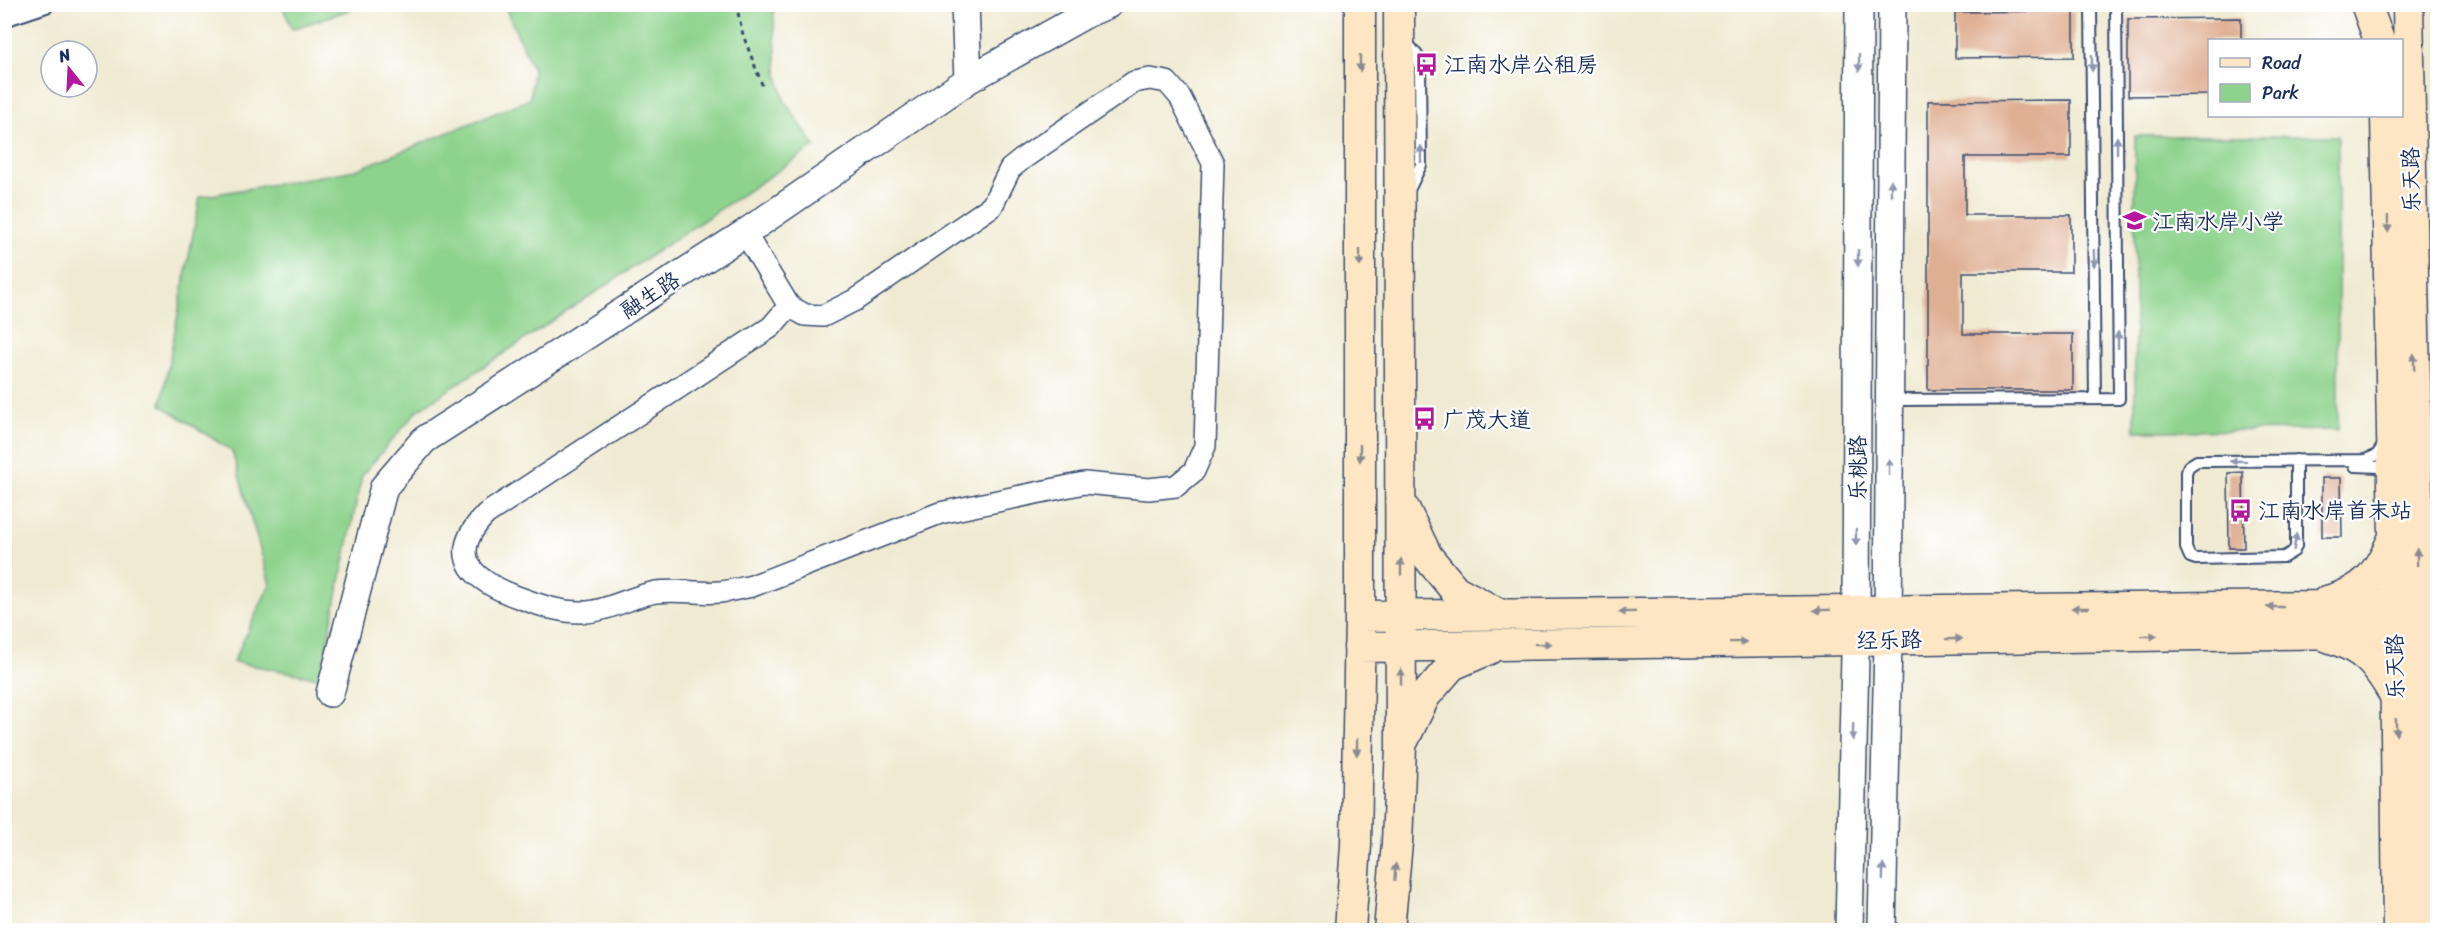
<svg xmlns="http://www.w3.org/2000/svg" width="2442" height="935" viewBox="0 0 2442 935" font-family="Sriracha,'LXGW WenKai TC',sans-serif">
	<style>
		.green { fill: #8ed38d; stroke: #548176; stroke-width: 1.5 }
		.building { fill: #dfaf93 }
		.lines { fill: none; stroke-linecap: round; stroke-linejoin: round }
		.service-casing { stroke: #3b4b6f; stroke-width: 14 }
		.pedestrian-casing { stroke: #3b4b6f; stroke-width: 20 }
		.minor-casing { stroke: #3b4b6f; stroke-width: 24 }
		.tertiary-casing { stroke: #3b4b6f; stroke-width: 30 }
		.secondary-casing { stroke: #3b4b6f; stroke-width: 33 }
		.path { stroke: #3b4b6f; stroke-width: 3; stroke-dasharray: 4.5 4.5; stroke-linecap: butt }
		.service { stroke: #fff; stroke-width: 10 }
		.pedestrian { stroke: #fff; stroke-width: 16 }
		.minor { stroke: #fff; stroke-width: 21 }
		.tertiary { stroke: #fff; stroke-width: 27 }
		.secondary { stroke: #fce6c4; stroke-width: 30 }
		.oneway { fill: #8c8a91 }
		.oneway2 { fill: #8d97ae }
		.labels { text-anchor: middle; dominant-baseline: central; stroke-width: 4.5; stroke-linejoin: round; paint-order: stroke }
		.poi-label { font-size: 22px; fill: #1b2f5e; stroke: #fff; text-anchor: start }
		.street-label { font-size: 22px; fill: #1b2f5e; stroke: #fff }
	</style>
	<rect width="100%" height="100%" fill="#fff"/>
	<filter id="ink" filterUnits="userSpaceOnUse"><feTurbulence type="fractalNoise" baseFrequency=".0167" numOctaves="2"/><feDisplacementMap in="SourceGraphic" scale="12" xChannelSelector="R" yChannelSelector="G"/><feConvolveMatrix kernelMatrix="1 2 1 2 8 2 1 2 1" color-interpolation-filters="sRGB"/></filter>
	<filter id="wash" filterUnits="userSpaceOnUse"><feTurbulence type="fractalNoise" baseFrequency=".008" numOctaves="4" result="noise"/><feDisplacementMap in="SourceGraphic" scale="24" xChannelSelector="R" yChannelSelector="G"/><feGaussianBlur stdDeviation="1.35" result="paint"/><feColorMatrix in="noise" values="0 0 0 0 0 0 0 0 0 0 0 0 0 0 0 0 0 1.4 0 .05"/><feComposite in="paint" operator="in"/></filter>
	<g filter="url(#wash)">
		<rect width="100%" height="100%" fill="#efead1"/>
		<path class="green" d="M282,5H364L292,29Z
			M504,5H773L777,71L784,100L815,146L417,411L362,475L320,678L233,662L270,584L232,451L161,405L200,197L356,170L530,99L533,69Z
			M2135,136H2338V430L2135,431Z"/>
		<g id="blocks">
			<path class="building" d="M2074,11V57L1955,58V12Z
				M2241,18V40H2210V95L2128,96V19Z
				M2071,100V157H1965V215H2071V272H1963V334H2073V390H1928V101Z
				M2243,472L2244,548H2229L2228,473Z
				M2322,478H2341L2342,537H2322Z"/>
		</g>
	</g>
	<g filter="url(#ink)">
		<use href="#blocks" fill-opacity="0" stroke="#3b4b6f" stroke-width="1.5"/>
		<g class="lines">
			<defs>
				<path id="service" d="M2091,4L2095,399
					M1405,40L1417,55L1420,67L1421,165L1407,194
					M1890,400L2119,399L2116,4
					M2296,460V546L2294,551L2284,557L2196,559L2190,557L2186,548V472L2189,466L2197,461L2365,460L2377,455L2385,443
					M2355,466L2380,467L2388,473"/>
				<path id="pedestrian" d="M4,18L46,4"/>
				<path id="minor" d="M745,233L789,306L805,315L823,316L855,300L992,206L1010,169L1025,157L1134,82L1150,79L1167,82L1180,97L1213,163L1205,446L1194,471L1176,486L1149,489L1084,483L940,513L752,586C742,588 731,591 720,592C699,594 678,589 656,592C632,596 604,613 581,612C560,612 542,606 523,599C477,583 442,559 486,514L771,327L789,306"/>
				<path id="tertiary" d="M965,4L968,80
					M330,693L384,487L424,440L745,233L968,80L1088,13L1109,4
					M1849,930L1856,609L1859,4
					M1882,930L1888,640L1892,4"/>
				<path id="secondary" d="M2366,4L2379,40
					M2408,4L2425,930
					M2386,116L2394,536L2398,930
					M1405,510L1427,556L1455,590L1495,612
					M2327,601C2366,591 2377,574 2393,539
					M1360,616L2418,605
					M2328,637C2364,648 2376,663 2395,696
					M1359,647L2418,632
					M1404,739L1425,696L1452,665L1489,649
					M1350,930L1356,845L1360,616V4
					M1389,930L1397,843L1401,747L1399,4"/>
			</defs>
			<use href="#service" class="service-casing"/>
			<use href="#pedestrian" class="pedestrian-casing"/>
			<use href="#minor" class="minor-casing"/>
			<use href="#tertiary" class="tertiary-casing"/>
			<use href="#secondary" class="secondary-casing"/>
			<path class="path" d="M736,4L743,35L763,87"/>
			<use href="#service" class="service"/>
			<use href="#pedestrian" class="pedestrian"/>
			<use href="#minor" class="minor"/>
			<use href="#tertiary" class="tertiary"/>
			<use href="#secondary" class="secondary"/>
		</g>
		<defs><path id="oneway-solid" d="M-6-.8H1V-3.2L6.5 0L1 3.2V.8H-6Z" transform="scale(1.5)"/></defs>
		<g class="oneway">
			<use href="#oneway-solid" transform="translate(1360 63) rotate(90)"/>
			<use href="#oneway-solid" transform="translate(2388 224) rotate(89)"/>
			<use href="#oneway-solid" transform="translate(1360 258) rotate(90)"/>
			<use href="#oneway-solid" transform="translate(2414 362) rotate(-91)"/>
			<use href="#oneway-solid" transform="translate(1360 453) rotate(90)"/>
			<use href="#oneway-solid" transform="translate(2417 557) rotate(-91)"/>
			<use href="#oneway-solid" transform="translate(1401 567) rotate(-90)"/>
			<use href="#oneway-solid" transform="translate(2275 607) rotate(180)"/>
			<use href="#oneway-solid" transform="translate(2080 608) rotate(180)"/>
			<use href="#oneway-solid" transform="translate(1822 610) rotate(179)"/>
			<use href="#oneway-solid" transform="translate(1627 612) rotate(179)"/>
			<use href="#oneway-solid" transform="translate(2149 636) rotate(-1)"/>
			<use href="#oneway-solid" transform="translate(1954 639) rotate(-1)"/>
			<use href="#oneway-solid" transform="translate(1738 642) rotate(-1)"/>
			<use href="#oneway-solid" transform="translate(1543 644) rotate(-1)"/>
			<use href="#oneway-solid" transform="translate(1401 677) rotate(-90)"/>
			<use href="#oneway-solid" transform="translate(2396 727) rotate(89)"/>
			<use href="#oneway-solid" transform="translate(1357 747) rotate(91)"/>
			<use href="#oneway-solid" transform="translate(1395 872) rotate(-86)"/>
		</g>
		<g class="oneway2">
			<use href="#oneway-solid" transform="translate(1859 63) rotate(90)"/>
			<use href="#oneway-solid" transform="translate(2092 63) rotate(89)"/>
			<use href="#oneway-solid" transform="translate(2117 145) rotate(-90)"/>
			<use href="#oneway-solid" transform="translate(1421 154) rotate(-90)"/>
			<use href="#oneway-solid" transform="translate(1891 188) rotate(-90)"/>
			<use href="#oneway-solid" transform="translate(1858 258) rotate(90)"/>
			<use href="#oneway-solid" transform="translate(2094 258) rotate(89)"/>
			<use href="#oneway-solid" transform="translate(2118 340) rotate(-90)"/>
			<use href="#oneway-solid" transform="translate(2238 461) rotate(179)"/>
			<use href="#oneway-solid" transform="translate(1889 467) rotate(-90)"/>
			<use href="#oneway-solid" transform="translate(1856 537) rotate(90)"/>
			<use href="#oneway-solid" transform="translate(2295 542) rotate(-81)"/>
			<use href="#oneway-solid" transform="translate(1853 732) rotate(91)"/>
			<use href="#oneway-solid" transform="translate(1883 872) rotate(-89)"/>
		</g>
	</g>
	<defs>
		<symbol id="bus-bare" viewBox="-9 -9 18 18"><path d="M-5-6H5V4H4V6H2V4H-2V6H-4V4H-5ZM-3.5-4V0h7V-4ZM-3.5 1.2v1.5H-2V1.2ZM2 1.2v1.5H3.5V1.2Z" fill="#b5179e" stroke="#fff" stroke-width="2.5" paint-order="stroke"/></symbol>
		<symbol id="school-bare" viewBox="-9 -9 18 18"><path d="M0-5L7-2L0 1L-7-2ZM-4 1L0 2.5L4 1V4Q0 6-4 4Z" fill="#b5179e" stroke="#fff" stroke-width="2.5" paint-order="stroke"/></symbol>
	</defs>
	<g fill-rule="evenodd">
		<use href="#bus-bare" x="1410" y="48" width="33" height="33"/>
		<use href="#school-bare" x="2118" y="204" width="33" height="33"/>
		<use href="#bus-bare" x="1408" y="402" width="33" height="33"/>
		<use href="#bus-bare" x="2224" y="494" width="33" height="33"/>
	</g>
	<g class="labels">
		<g class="poi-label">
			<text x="1444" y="64">江南水岸公租房</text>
			<text x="2152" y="221">江南水岸小学</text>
			<text x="1443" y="419">广茂大道</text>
			<text x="2258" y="510">江南水岸首末站</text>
		</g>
		<g class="street-label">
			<text transform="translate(2411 180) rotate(-91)">乐天路</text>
			<text transform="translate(650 295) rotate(-33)">融生路</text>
			<text transform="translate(1857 468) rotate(-90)">乐桃路</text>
			<text transform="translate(1889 640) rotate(-1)">经乐路</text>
			<text transform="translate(2395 667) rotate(-91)">乐天路</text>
		</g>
	</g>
	<rect width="2442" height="935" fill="none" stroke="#fff" stroke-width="24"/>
	<rect x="2208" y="39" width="195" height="78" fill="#ffffff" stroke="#a4acbf" stroke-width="1.5"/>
	<rect x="2220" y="58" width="30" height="9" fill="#fce6c4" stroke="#a4acbf" stroke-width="1.5"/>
	<text x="2262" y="69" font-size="18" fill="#1b2f5e">Road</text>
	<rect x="2220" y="84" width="30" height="18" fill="#8ed38d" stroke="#a4acbf" stroke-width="1.5"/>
	<text x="2262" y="99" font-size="18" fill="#1b2f5e">Park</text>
	<g transform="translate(69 69) rotate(342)"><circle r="28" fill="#ffffff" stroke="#a4acbf" stroke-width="1.5"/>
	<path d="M0-4.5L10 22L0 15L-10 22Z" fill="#b5179e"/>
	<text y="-9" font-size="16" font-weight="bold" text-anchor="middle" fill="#1b2f5e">N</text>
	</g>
</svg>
